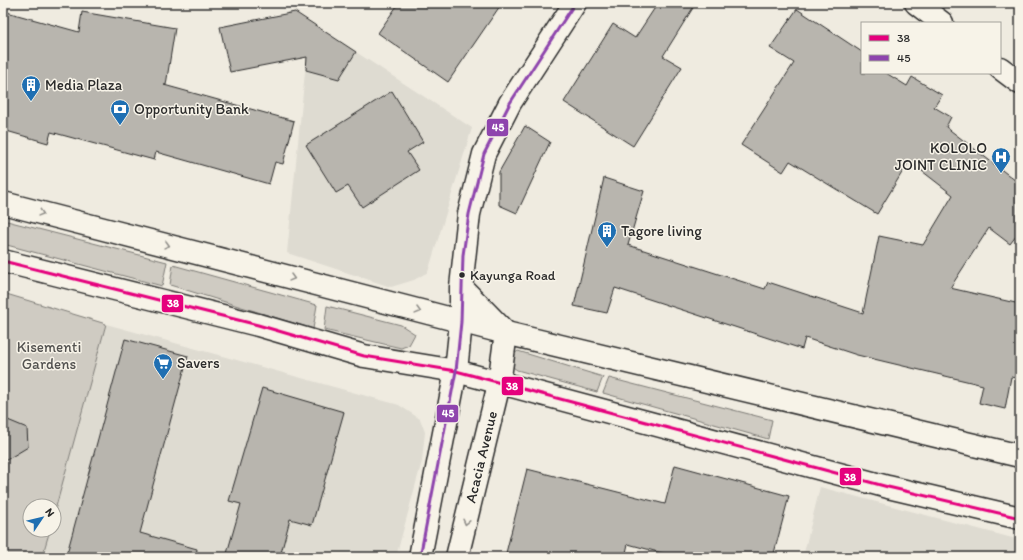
<svg xmlns="http://www.w3.org/2000/svg" width="1023" height="560" viewBox="0 0 1023 560" font-family="Itim,sans-serif">
	<style>
		.built { fill: #dedbd1 }
		.green { fill: #cfcbc2; stroke: #7d7b76 }
		.building { fill: #b8b5ae; stroke: #2b2b2b }
		.lines { fill: none; stroke-linecap: round; stroke-linejoin: round }
		.minor-casing { stroke: #2b2b2b; stroke-width: 25 }
		.major-casing { stroke: #2b2b2b; stroke-width: 25 }
		.minor { stroke: #f7f3e8; stroke-width: 22 }
		.major { stroke: #f7f3e8; stroke-width: 22 }
		.bus-1-casing { stroke: #f7f3e8; stroke-width: 6 }
		.bus-2-casing { stroke: #f7f3e8; stroke-width: 6 }
		.bus-1 { stroke: #e5007d; stroke-width: 3 }
		.bus-2 { stroke: #8e44ad; stroke-width: 3 }
		.oneway { stroke: #918f8a }
		.bus-dot { fill: #2b2b2b; stroke: #f7f3e8; stroke-width: 1.5 }
		.labels { text-anchor: middle; dominant-baseline: central; stroke-width: 3; stroke-linejoin: round; paint-order: stroke }
		.bus-label { font-size: 14px; fill: #2b2b2b; stroke: #f7f3e8; text-anchor: start }
		.poi-label { font-size: 15px; fill: #2b2b2b; stroke: #f7f3e8; text-anchor: start }
		.park-label { font-size: 15px; fill: #545351; stroke: #f7f3e8 }
		.street-label { font-size: 15px; fill: #2b2b2b; stroke: #f7f3e8 }
		.line-badge { stroke: #f7f3e8; stroke-width: 1.5 }
		.badge-label { font-size: 11px; text-anchor: middle; font-weight: bold; fill: #fff }
	</style>
	<rect width="100%" height="100%" fill="#efebe0"/>
	<filter id="ink" filterUnits="userSpaceOnUse"><feTurbulence type="fractalNoise" baseFrequency=".025" numOctaves="2"/><feDisplacementMap in="SourceGraphic" scale="8" xChannelSelector="R" yChannelSelector="G"/><feConvolveMatrix kernelMatrix="1 2 1 2 8 2 1 2 1" color-interpolation-filters="sRGB"/></filter>
	<g filter="url(#ink)">
		<path class="built" d="M310,22L472,128L428,272L414,280L391,287L287,253Z
			M106,324L399,405L420,419L425,432L422,461L396,557H42L50,530H54V514Z
			M820,487L1020,540V557H803Z"/>
		<path class="green" d="M3,220L167,262L162,286L3,244Z
			M173,265L317,305L313,329L170,285Z
			M3,293L106,324L54,514V506H30V530H50L42,557H3Z
			M327,306L401,325L415,334L409,345L401,348L324,330Z
			M518,351L603,377L597,392L517,370L510,365V357Z
			M609,378L772,420L768,439L603,393Z"/>
		<path class="building" d="M399,3H502L448,82L378,33Z
			M658,3H696L663,56L682,67L633,146L564,102L613,24L635,38Z
			M797,9L862,52V73H886L907,86L912,77L942,95L934,107L951,117L946,127L1020,184V231L1010,244L989,228L950,288L1020,304V357L1015,378L1011,377L1005,409L979,403L983,385L857,355L805,338L802,349L615,288L607,313L574,306L604,178L644,191L628,245L765,289L768,282L863,313L879,236L923,245L953,195L909,161L877,214L790,161L783,172L741,145L794,63L770,48Z
			M3,11L79,32L82,12L175,28L166,85H164L294,121L283,164L275,162L269,184L156,152L154,160L51,132L48,143L3,130Z
			M295,12L356,52L339,79L306,70L307,57L230,72L220,27Z
			M392,91L423,142L407,152L419,170L362,207L348,186L336,193L306,145Z
			M525,126L550,142L517,213L499,205V172Z
			M125,339L188,356L140,533L197,549L196,557H66Z
			M262,388L344,412L312,525L290,519L280,557H226L241,504L229,501Z
			M3,418L27,428L28,447L3,462Z
			M675,465L789,496L773,557H677L628,544L625,557H505L527,469L665,504Z"/>
		<g class="lines">
			<defs>
				<path id="minor" d="M916,3L942,23
					M1000,68L1020,83
					M461,287L506,333
					M461,322V287L469,214L484,154L510,103L575,3"/>
				<g id="major">
					<path d="M3,203L506,333L1020,456"/>
					<path d="M3,261L258,325L364,356L456,371L888,487L1020,518"/>
					<path d="M420,557L456,371L461,322"/>
					<path id="s1" d="M457,557L499,384L506,333"/>
				</g>
			</defs>
			<use href="#minor" class="minor-casing"/>
			<use href="#major" class="major-casing"/>
			<use href="#minor" class="minor"/>
			<use href="#major" class="major"/>
			<defs>
				<path id="bus-1" d="M3,261L258,325L364,356L456,371L888,487L1020,518"/>
				<path id="bus-2" d="M420,557L456,371L461,322L463,255L469,214L484,154L510,103L575,3"/>
			</defs>
			<use href="#bus-1" class="bus-1-casing"/>
			<use href="#bus-2" class="bus-2-casing"/>
			<use href="#bus-1" class="bus-1"/>
			<use href="#bus-2" class="bus-2"/>
		</g>
		<defs><path id="oneway-chevron" d="M-2-3.5L2.5 0L-2 3.5" fill="none" stroke-width="1.6" stroke-linecap="round" stroke-linejoin="round"/></defs>
		<g class="oneway">
			<use href="#oneway-chevron" transform="translate(41 213) rotate(15)"/>
			<use href="#oneway-chevron" transform="translate(167 245) rotate(15)"/>
			<use href="#oneway-chevron" transform="translate(292 278) rotate(15)"/>
			<use href="#oneway-chevron" transform="translate(418 311) rotate(15)"/>
			<use href="#oneway-chevron" transform="translate(466 522) rotate(104)"/>
		</g>
	</g>
	<defs>
		<symbol id="building-pin" viewBox="-11 -11 22 30"><path d="M0 17L-7.5 6A9.5 9.5 0 1 1 7.5 6Z" fill="#1f6fb2" stroke="#f7f3e8"/><path d="M-4-6H4V6H1V3H-1V6H-4ZM-2.5-4.3h1.7v1.8h-1.7ZM.8-4.3h1.7v1.8H.8ZM-2.5-1h1.7V.8h-1.7ZM.8-1h1.7V.8H.8Z" fill="#fff"/></symbol>
		<symbol id="bank-pin" viewBox="-11 -11 22 30"><path d="M0 17L-7.5 6A9.5 9.5 0 1 1 7.5 6Z" fill="#1f6fb2" stroke="#f7f3e8"/><path d="M-6-4H6V4H-6ZM0-2.3a2.3 2.3 0 1 0 0 4.6a2.3 2.3 0 1 0 0-4.6Z" fill="#fff"/></symbol>
		<symbol id="hospital-pin" viewBox="-11 -11 22 30"><path d="M0 17L-7.5 6A9.5 9.5 0 1 1 7.5 6Z" fill="#1f6fb2" stroke="#f7f3e8"/><path d="M-5-5h3v3.5h4V-5h3V5h-3V1.5h-4V5h-3Z" fill="#fff"/></symbol>
		<symbol id="supermarket-pin" viewBox="-11 -11 22 30"><path d="M0 17L-7.5 6A9.5 9.5 0 1 1 7.5 6Z" fill="#1f6fb2" stroke="#f7f3e8"/><path d="M-6-5.5h2.5l.6 2H6L4.5 2H-2.5L-4.4-4H-6ZM-1.5 3.2a1.3 1.3 0 1 0 .1 0ZM3 3.2a1.3 1.3 0 1 0 .1 0Z" fill="#fff"/></symbol>
	</defs>
	<g fill-rule="evenodd">
		<use href="#building-pin" x="20" y="74" width="22" height="30"/>
		<use href="#bank-pin" x="109" y="98" width="22" height="30"/>
		<use href="#hospital-pin" x="990" y="146" width="22" height="30"/>
		<use href="#building-pin" x="596" y="220" width="22" height="30"/>
		<use href="#supermarket-pin" x="152" y="352" width="22" height="30"/>
	</g>
	<circle class="bus-dot" cx="462" cy="275" r="3.5"/>
	<g class="labels">
		<g class="bus-label">
			<text x="470" y="275">Kayunga Road</text>
		</g>
		<g class="poi-label">
			<text x="45" y="85">Media Plaza</text>
			<text x="134" y="109">Opportunity Bank</text>
			<text x="987" y="148" text-anchor="end">KOLOLO<tspan x="987" dy="17">JOINT CLINIC</tspan></text>
			<text x="621" y="231">Tagore living</text>
			<text x="177" y="363">Savers</text>
		</g>
		<g class="park-label">
			<text x="49" y="347">Kisementi<tspan x="49" dy="17">Gardens</tspan></text>
		</g>
		<g class="street-label">
			<text stroke="none"><textPath href="#s1" startOffset="103">Acacia Avenue</textPath></text>
		</g>
	</g>
	<g class="line-badge">
		<rect x="486" y="118" width="23" height="19" rx="4" fill="#8e44ad"/>
		<rect x="161" y="294" width="23" height="19" rx="4" fill="#e5007d"/>
		<rect x="501" y="376" width="23" height="20" rx="4" fill="#e5007d"/>
		<rect x="436" y="404" width="23" height="19" rx="4" fill="#8e44ad"/>
		<rect x="839" y="467" width="23" height="19" rx="4" fill="#e5007d"/>
	</g>
	<g class="badge-label">
		<text x="498" y="131">45</text>
		<text x="173" y="307">38</text>
		<text x="512" y="390">38</text>
		<text x="448" y="417">45</text>
		<text x="850" y="481">38</text>
	</g>
	<rect width="1023" height="560" fill="none" stroke="#f7f3e8" stroke-width="16"/>
	<rect x="8" y="8" width="1007" height="544" fill="none" stroke="#2b2b2b" stroke-width="1.5" filter="url(#ink)"/>
	<rect x="861" y="22" width="140" height="52" fill="#f7f3e8" stroke="#a5a39c"/>
	<rect x="869" y="35" width="20" height="6" fill="#e5007d" stroke="#a5a39c"/>
	<text x="897" y="42" font-size="12" fill="#2b2b2b">38</text>
	<rect x="869" y="55" width="20" height="6" fill="#8e44ad" stroke="#a5a39c"/>
	<text x="897" y="62" font-size="12" fill="#2b2b2b">45</text>
	<g transform="translate(42 518) rotate(55)"><circle r="19" fill="#f7f3e8" stroke="#a5a39c"/>
	<path d="M0-3L7 15L0 10L-7 15Z" fill="#1f6fb2"/>
	<text y="-6" font-size="11" font-weight="bold" text-anchor="middle" fill="#2b2b2b">N</text>
	</g>
</svg>
